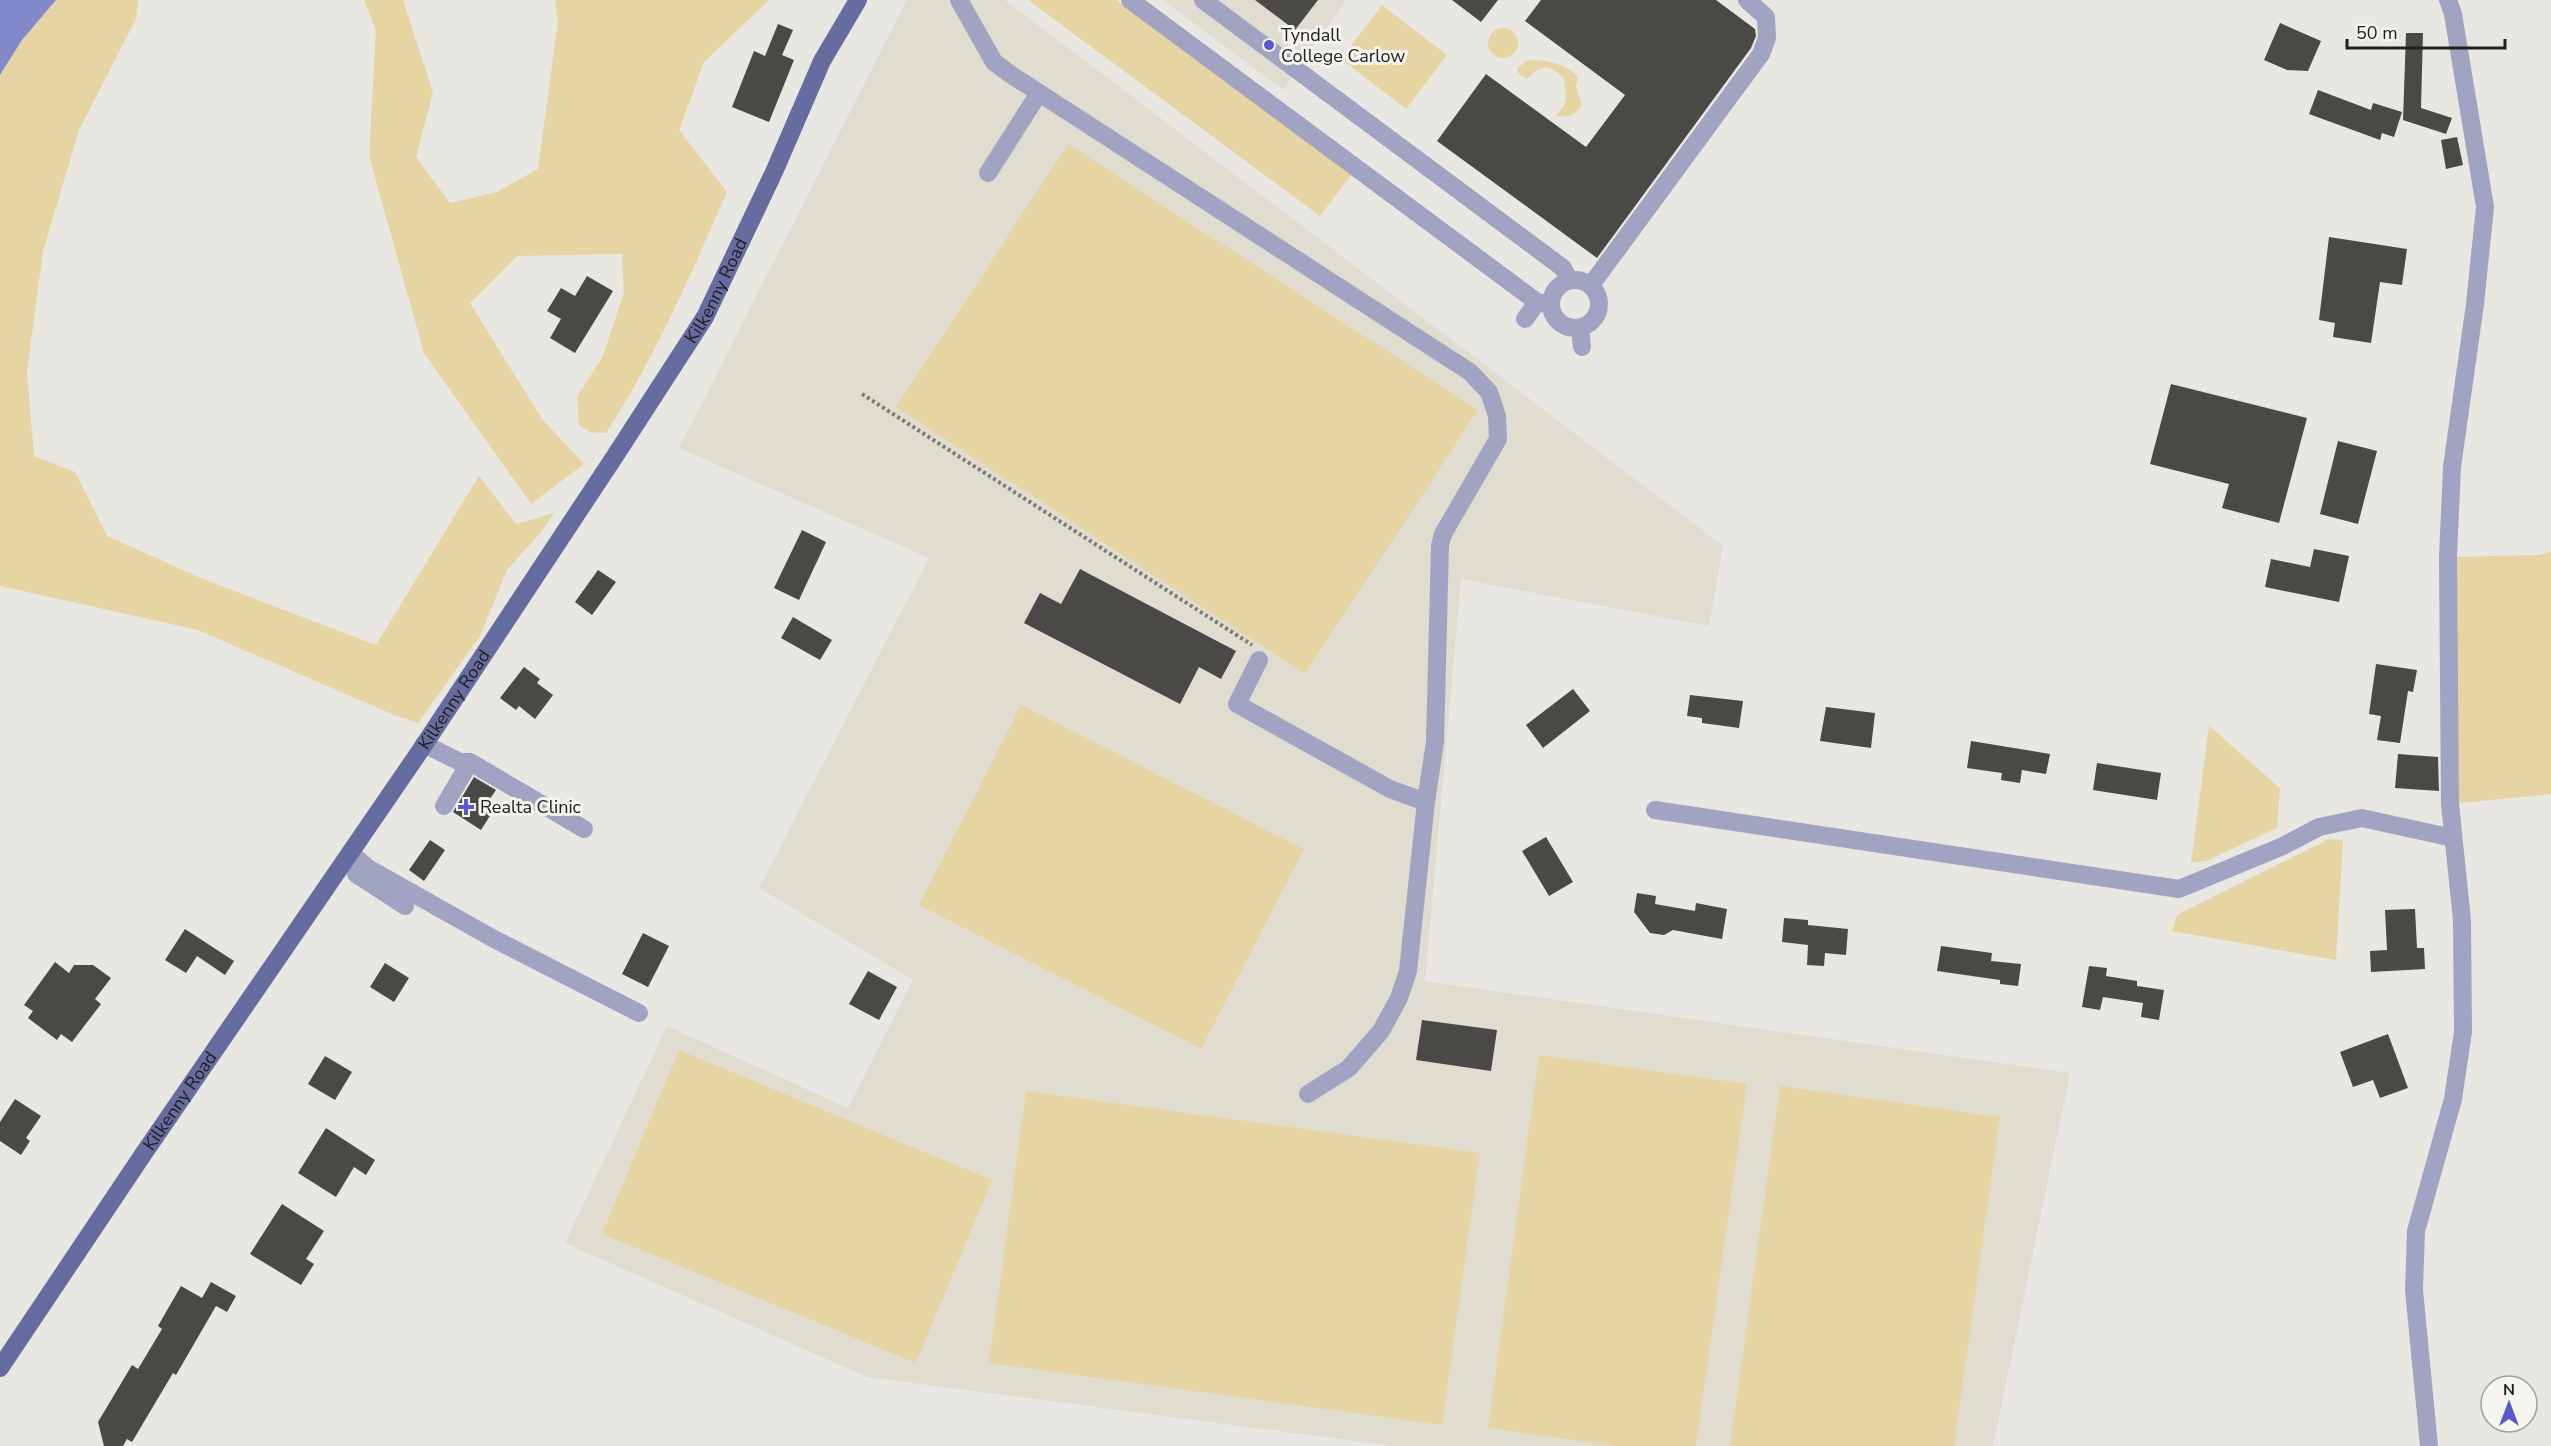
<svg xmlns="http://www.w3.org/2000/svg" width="2551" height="1446" viewBox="0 0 2551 1446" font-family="'Nunito Sans',sans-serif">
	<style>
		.built { fill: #e0dccf }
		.green { fill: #e6d4a3 }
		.water { fill: #828acb }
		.building { fill: #4b4945 }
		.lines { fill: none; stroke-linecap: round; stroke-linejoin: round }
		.path { stroke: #7c7b78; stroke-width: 4; stroke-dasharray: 3 3; stroke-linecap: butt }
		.minor { stroke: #a0a4c2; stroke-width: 18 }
		.major { stroke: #656ca0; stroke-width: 18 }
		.poi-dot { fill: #5758cf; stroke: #f6f4ef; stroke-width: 2 }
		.labels { text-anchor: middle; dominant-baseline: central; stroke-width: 6; stroke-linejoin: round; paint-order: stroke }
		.poi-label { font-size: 18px; fill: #21201e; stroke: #f6f4ef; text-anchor: start }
		.street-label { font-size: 18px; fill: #21201e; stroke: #f6f4ef }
	</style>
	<rect width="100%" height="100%" fill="#e9e7e2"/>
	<path class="built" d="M907,0H1005L1723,546L1709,626L1461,579L1425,981L2070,1073L1993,1446H1393L867,1377L565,1243L667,1026L848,1108L913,980L759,888L929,558L679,448Z
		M1163,0H1346L1283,90Z"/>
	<path class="green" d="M56,0H138L136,19L79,130L43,251L27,372L34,456L75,472L107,536L203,579L376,645L479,476L516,524L554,513L541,532L507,570L480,636L418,723L394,715L198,630L0,586V75L22,40Z
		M364,0H403L433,93L416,157L450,203L497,192L538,169L558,21L555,0H769L704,62L679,130L727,192C691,274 655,358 606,433L590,432L579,425L577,397L603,356L624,293L622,254L517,256L470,303L542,419L584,464L531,504L424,353L369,156L376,30Z
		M1028,0H1116L1352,174L1320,216Z
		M1382,5L1447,55L1406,109L1341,59Z
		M1488 43a15 15 0 1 1 30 0a15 15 0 1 1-30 0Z
		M1529,60C1547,60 1565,63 1578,77L1576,88L1582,104C1577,115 1566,118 1555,116C1569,104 1566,96 1564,79C1548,62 1541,65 1527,79L1517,72L1518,67Z
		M1068,144L1478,410L1305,674L896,407Z
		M2551,552V794L2450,804L2448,557L2539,555Z
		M1021,705L1304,849L1201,1049L919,905Z
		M2209,726L2280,788L2277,828L2206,861L2191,863Z
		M2329,839L2343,840L2336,960L2172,931L2177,915Z
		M679,1050L992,1180L916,1363L602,1234Z
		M1539,1055L1747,1084L1696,1446H1616L1488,1428Z
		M1780,1086L2000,1117L1954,1446H1730Z
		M1026,1091L1480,1153L1442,1425L989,1363Z"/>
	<path class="water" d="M0,0H56L22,40L0,75Z"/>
	<path class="building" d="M1255,0H1318L1295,30Z
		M1452,0H1498L1481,22Z
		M1541,0H1716L1755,29L1756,36L1751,48L1597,258L1437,141L1486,74L1586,147L1625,95L1525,21Z
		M2280,23L2321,41L2308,71L2287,70L2264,60Z
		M778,24L793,30L782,55L794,60L769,122L732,107L754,51L765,56Z
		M2406,33H2423L2421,108L2452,118L2446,134L2403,120Z
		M2318,90L2371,110L2373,103L2402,112L2394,137L2382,133L2380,140L2309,114Z
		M2457,137L2463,165L2446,169L2441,140Z
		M2329,237L2407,249L2402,285L2380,282L2371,343L2333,337L2335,323L2319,320Z
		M587,276L613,291L575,353L550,338L561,319L547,311L561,288L575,296Z
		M2171,384L2307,418L2279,523L2222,508L2229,484L2150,464Z
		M2338,441L2377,451L2358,524L2320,514Z
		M802,530L826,542L799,600L774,588Z
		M2314,549L2349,556L2339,602L2265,587L2271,559L2310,567Z
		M1080,569L1236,651L1221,679L1199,667L1180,704L1024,623L1040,593L1061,604Z
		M598,570L616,582L592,615L575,602Z
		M793,617L832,640L820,660L781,638Z
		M2376,664L2417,670L2413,692L2408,691L2400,743L2377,740L2381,716L2369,714Z
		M524,667L540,679L537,683L553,695L535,719L519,706L516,710L500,698Z
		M1573,689L1590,711L1543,748L1526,725Z
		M1690,695L1743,701L1739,728L1702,723V718L1687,716Z
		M1826,707L1875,713L1871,748L1820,741Z
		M1971,741L2050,754L2046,774L2022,770L2020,783L2001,780L2002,773L1967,768Z
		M2398,754L2438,757L2439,791L2395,788Z
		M2097,763L2161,773L2157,800L2093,790Z
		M474,777L496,790L485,806L493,811L481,830L453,812Z
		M1546,837L1573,882L1549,896L1522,851Z
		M430,840L445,850L424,881L409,870Z
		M1637,893L1656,896L1655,904L1695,911L1696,903L1727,909L1722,939L1673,930L1664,935L1650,933L1634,912Z
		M2415,909L2417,948H2424L2425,969L2371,972L2370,951L2387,950L2385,910Z
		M1784,918L1808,920V925L1848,929L1846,955L1825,953L1824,966L1807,965L1808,945L1782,942Z
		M185,929L234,961L225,975L197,956L186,973L165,960Z
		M643,933L669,946L648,987L622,974Z
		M1941,946L1992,953L1991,961L2021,964L2018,986L2000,984V980L1937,971Z
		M55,962L69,973L74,965H93L111,978L95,999L101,1004L72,1042L61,1034L57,1040L28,1018L33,1011L24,1005Z
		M385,963L409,978L394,1002L370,987Z
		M2089,966L2107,968L2106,976L2137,981V986L2164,990L2159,1020L2141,1017L2143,1003L2103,997L2100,1010L2082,1007Z
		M868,971L897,987L879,1020L849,1004Z
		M1422,1020L1497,1030L1491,1071L1416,1060Z
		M2388,1034L2408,1088L2380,1098L2373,1080L2353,1087L2340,1052Z
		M325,1056L352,1072L335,1100L308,1084Z
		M15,1099L41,1116L26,1138L30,1141L21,1155L0,1141V1122Z
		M326,1128L375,1160L366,1175L354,1167L336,1197L298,1173Z
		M282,1204L324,1231L306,1259L314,1264L301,1285L250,1254Z
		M211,1282L236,1296L227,1312L216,1306L176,1375L173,1373L132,1442L127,1439L123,1446H104L98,1422L132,1365L138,1369L162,1329L158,1326L181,1286L202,1298Z"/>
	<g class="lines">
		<path class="path" d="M862,394L1252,645"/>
		<path class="minor" d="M959,0L994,62L1010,74L1470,372L1489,392L1497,416L1498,439L1443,534L1440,545L1435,742L1426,802L1408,971L1399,998L1381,1031L1349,1068L1308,1094
			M1130,0L1537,302L1550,305
			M1203,0L1563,268L1569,280
			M988,173L1039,93
			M1551 304a24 24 0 1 1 48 0a24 24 0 1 1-48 0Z
			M1591,285L1761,54L1767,38L1766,17L1747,0
			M1525,319L1537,302
			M1580,328L1582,347
			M1259,660L1237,704L1390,789L1426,802
			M424,744L460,762H470L584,829
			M444,806L470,762
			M1655,810L2179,889L2283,846L2319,827L2362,818L2453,838
			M350,853L368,868L494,939L639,1013
			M356,874L405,906
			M2429,1446L2414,1290L2416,1231L2453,1099L2463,1032L2462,920L2450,804L2448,557L2452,467L2475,304L2485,207L2453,14L2448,0"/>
		<path class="major" id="s1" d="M0,1368L142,1156L420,751L615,456L705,317L774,172L822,61L858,0"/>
	</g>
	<g class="poi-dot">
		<circle cx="1269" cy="45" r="6"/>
		<path d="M463 798h6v6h6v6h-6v6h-6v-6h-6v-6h6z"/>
	</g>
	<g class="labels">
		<g class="poi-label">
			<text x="1281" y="35">Tyndall<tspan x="1281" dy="21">College Carlow</tspan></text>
			<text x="480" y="807">Realta Clinic</text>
		</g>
		<g class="street-label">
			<text stroke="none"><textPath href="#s1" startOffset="1294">Kilkenny Road</textPath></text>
			<text stroke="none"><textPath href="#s1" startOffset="808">Kilkenny Road</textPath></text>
			<text stroke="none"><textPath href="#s1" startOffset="322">Kilkenny Road</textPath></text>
		</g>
	</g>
	<g transform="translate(2509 1404)"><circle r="28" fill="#f6f4ef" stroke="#a19f9b" stroke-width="1.5"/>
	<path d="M0-4.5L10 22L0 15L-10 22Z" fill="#5758cf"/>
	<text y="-9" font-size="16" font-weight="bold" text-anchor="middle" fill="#21201e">N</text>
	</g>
	<path d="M2347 39v9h158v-9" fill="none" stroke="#21201e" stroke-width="3"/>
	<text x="2356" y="39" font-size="18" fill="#21201e" stroke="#f6f4ef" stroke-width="4.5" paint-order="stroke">50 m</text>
</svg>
